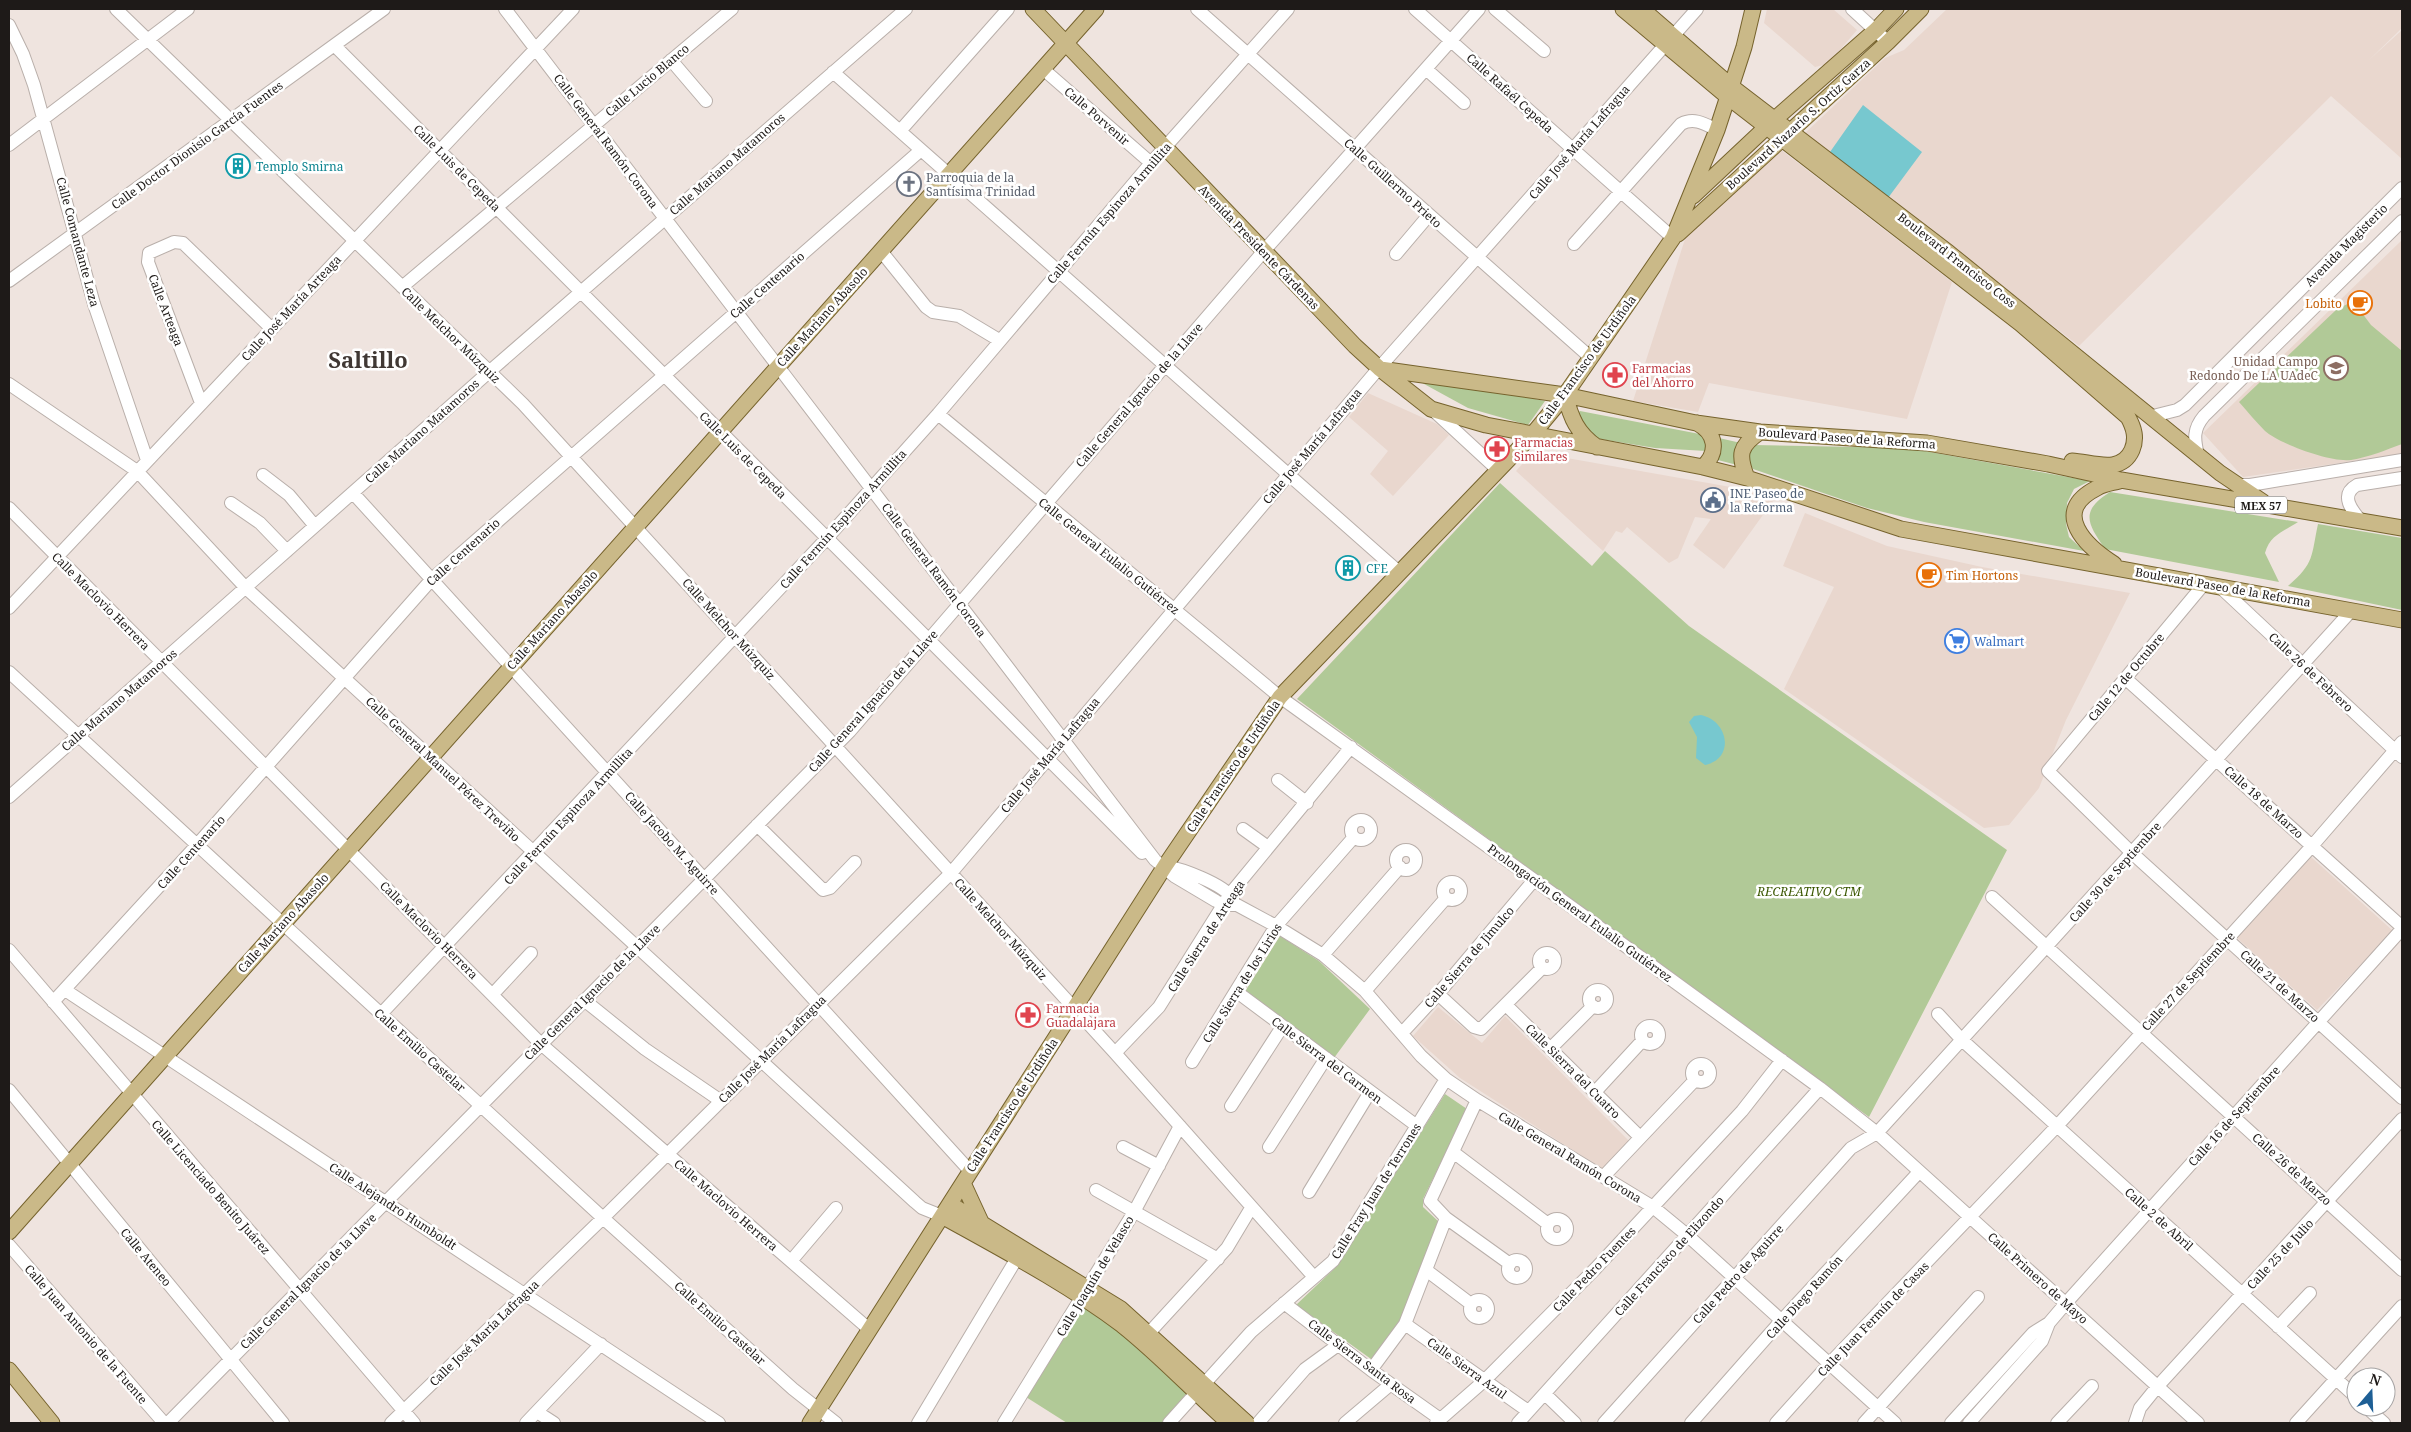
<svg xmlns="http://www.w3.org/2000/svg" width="2411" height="1432" viewBox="0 0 2411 1432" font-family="'Noto Serif',serif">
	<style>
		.built { fill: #e9d7ce }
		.green { fill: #b1c997 }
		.water { fill: #77c8cf }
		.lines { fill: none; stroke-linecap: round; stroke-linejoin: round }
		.minor-casing { stroke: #b9afaa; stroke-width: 14 }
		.major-casing { stroke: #76632d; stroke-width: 17 }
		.minor { stroke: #fff; stroke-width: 12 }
		.major { stroke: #cab988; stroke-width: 15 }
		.labels { text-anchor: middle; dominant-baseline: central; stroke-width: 5; stroke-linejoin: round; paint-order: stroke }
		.shield { fill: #fff; stroke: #625f5d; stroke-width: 1 }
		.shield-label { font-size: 11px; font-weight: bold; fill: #1e1a18 }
		.street-label { font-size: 12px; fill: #1e1a18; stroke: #fff }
		.culture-label { font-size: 12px; fill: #0d838f; stroke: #fff; text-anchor: start }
		.worship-label { font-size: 12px; fill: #5b616d; stroke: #fff; text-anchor: start }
		.food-label { font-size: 12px; fill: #c56008; stroke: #fff; text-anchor: end }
		.education-label { font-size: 12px; fill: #785e54; stroke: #fff; text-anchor: end }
		.health-label { font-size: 12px; fill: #be3a42; stroke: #fff; text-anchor: start }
		.service-label { font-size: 12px; fill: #4e5e75; stroke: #fff; text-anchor: start }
		.shop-label { font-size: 12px; fill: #366cbe; stroke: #fff; text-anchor: start }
		.park-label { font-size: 12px; font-style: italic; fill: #3a5700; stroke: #fff }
		.town-label { font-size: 22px; font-weight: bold; fill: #403834; stroke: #fff }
	</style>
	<rect width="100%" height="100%" fill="#efe4df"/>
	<path class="built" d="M1767,9H1833L1857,30L1828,64L1815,67L1764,23Z
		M1947,9H2402V28L2369,60L2402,30V159L2331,96L2079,346L1805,133L1885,58L1904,50Z
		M1780,149L1952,282L1907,419L1709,383L1698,412L1633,401L1686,236Z
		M2402,240V454L2243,477L2203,433Z
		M1368,393L1437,424L1449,435L1393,496L1370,474L1388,451L1349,417Z
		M1533,452L1725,486L1754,492L1773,501L1724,569L1693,545L1711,519L1695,517L1678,558L1669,563L1627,527L1622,533L1616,531L1603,551L1516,471Z
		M1805,513L1887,546L1982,567L2130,593L2066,720L2039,788L2009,825L1984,828L1784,689L1834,587L1783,566Z
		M2310,856L2393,931L2317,1010L2236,937Z
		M1438,1007L1482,1043L1505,1016L1629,1141L1604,1170L1460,1078L1413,1036Z"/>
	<path class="green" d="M2353,301L2371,325L2402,351V444C2386,450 2369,457 2351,460C2331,463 2280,444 2265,431C2256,422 2248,412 2239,402L2336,310Z
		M1404,373L1545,401L1528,425L1468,408Z
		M1580,411L1710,436L1706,451L1655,448L1594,438L1577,414Z
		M1719,438L1741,443L1737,465L1714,459Z
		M1753,445L1908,448L2090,481L2074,489L2067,503L2066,524L2069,537L2084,551L1924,522L1867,508L1753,469L1747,457Z
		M1500,483L1592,566L1605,551L1689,626L2007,850L1869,1117L1297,699Z
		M2110,492L2298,522C2283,532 2270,535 2265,553L2279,582L2105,549C2087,523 2080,511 2110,492Z
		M2318,524L2402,538V610L2288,586C2315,563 2311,556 2318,524Z
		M1280,936L1319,961L1370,1009L1334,1058L1244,993Z
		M1445,1094L1467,1109L1423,1199V1207L1439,1222L1399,1324L1371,1359L1296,1305L1336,1267Z
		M1082,1306L1111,1324L1189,1396L1164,1423H1067L1026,1397Z"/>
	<path class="water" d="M1863,105L1922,152L1888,198L1830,152Z
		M1701,715C1729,721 1735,759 1705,765L1696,758L1697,737L1689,722L1694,716Z"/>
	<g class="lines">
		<defs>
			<path id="minor" d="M116,9L523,404L1115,1053L1314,1277
				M505,9L1155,860L1174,876L1216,901L1224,905H1237L1276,926L1323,955L1365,991L1421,1056L1446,1079L1477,1100L1653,1207L1687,1235L1895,1423
				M1197,9L1590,357
				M1415,9L1673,238
				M1495,9L1544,51
				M1852,9L1888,42
				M9,25L23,54L34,85L94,304L147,460
				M1673,36L1697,9
				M335,46L1142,853
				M671,60L706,101
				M1043,69L1151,163
				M1426,69L1464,103
				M833,72L1400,573
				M900,131L1008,9
				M9,145L188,9
				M1574,244L1681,124C1694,117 1705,124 1717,130
				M881,251L926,307L933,312L959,316L999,340
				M1396,254L1429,215
				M9,281L384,9
				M402,287L732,9
				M9,384L137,471L246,588L915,1202L922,1208L942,1216
				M201,403L148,262L149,253L174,242L183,243L271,328
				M1433,410L1498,470
				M938,414L1280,697L1580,913L1820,1088L1877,1133L2198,1423
				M2153,416L2177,410L2185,405L2402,188
				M2198,455C2194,439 2193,429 2204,416L2402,221
				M263,475L289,495L315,526
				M2237,485H2250L2402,460
				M353,493L970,1171
				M231,503L260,523L287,551
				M9,508L541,1044L870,1330
				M2362,522C2352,511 2339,495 2357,485L2402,478
				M2204,584L2048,771L2132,853L2402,1098
				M2220,587L2402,757
				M9,608L573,9
				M9,672L603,1218L793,1389L836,1423
				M2125,678L2402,927
				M1278,780L1307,803
				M9,797L490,371L906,9
				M1351 830a10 10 0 1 1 20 0a10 10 0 1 1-20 0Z
				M757,825L823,890L830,888L855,862
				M1243,829L1268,847
				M1396 860a10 10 0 1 1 20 0a10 10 0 1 1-20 0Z
				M1165,866C1182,869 1224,884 1233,899
				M1443 891a9 9 0 1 1 18 0a9 9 0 1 1-18 0Z
				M1992,897L2402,1270
				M9,950L414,1423
				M1539 961a8 8 0 1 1 16 0a8 8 0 1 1-16 0Z
				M1323,955L1400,867
				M65,990L719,1423
				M1589 999a9 9 0 1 1 18 0a9 9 0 1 1-18 0Z
				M1365,991L1446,898
				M1237,992L1417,1126
				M493,994L531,953
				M1438,994L1474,1027L1481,1029L1542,968
				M584,1000L645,1049L721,1101
				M53,1002L196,846L432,579L921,150
				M1506,1005L1640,1137
				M381,1014L827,538L938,414L1151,163L1288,9
				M1938,1014L1962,1040L2356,1397
				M1641 1035a9 9 0 1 1 18 0a9 9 0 1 1-18 0Z
				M1402,1033L1438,994L1534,880
				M1551,1048L1593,1006
				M1115,1053L1159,1007L1230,894L1351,747
				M1192,1062L1276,926L1354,837
				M1692 1073a9 9 0 1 1 18 0a9 9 0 1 1-18 0Z
				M9,1090L283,1423
				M1595,1092L1642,1041
				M1477,1100L1430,1201L1446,1218L1510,1264
				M1231,1106L1282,1027
				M1123,1147L1159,1166
				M1269,1147L1326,1058
				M1453,1152L1548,1224
				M1604,1176L1695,1080
				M1096,1190L1218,1259
				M1309,1192L1370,1092
				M1547 1229a10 10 0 1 1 20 0a10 10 0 1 1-20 0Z
				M9,1245L164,1423
				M1508 1269a9 9 0 1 1 18 0a9 9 0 1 1-18 0Z
				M791,1261L836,1208
				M1426,1270L1471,1304
				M1470 1309a9 9 0 1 1 18 0a9 9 0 1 1-18 0Z
				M1284,1303L1371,1370L1440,1419
				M1405,1324L1528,1411
				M2278,1327L2310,1293
				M1149,1333L1227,1248L1251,1208
				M1371,1370L1405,1324L1446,1218
				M1545,1394L1575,1423
				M2366,1407L2384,1423
				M537,1412L554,1423
				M168,1423L850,731L1263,252L1479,9
				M391,1423L603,1218L951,873L1379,368L1665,45
				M526,1423L601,1344
				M918,1423L1017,1258
				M1004,1423L1134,1212L1180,1126
				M1169,1423L1251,1332L1333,1261L1446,1079
				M1258,1423L1305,1369L1338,1345
				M1345,1423L1391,1384
				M1436,1423L1484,1381L1596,1268L1742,1111L1782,1060
				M1518,1423L1820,1088
				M1604,1423L1851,1148L1877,1133L2351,611
				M1691,1423L1781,1321L1919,1172
				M1776,1423L1830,1363L2057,1126L2312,846L2402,742
				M1864,1423L1978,1297
				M1951,1423L2033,1333L2049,1323
				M1969,1423L2042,1341L2049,1323L2066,1303L2402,929
				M2057,1423L2092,1386
				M2135,1423L2140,1408L2157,1387L2402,1119
				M2296,1423L2402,1306"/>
			<path id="major" d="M1033,9L1355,346L1379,368L1431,409L1486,425L1703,467L1747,478L1901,529L2402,620
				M1623,9L1728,97L2021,324L2128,417C2134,428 2137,438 2132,450C2121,475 2092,462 2072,461
				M1642,9L1732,87L1949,253L2220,473L2263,502
				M1693,196L1775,119L1876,30L1896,9
				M1678,234L1888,42L1921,9
				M1380,369L1565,395L1696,423L1760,432L1927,443L2048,464L2121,480L2402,528
				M1565,395C1571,418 1577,433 1597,447
				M1697,423C1716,433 1719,452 1703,467
				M1747,478C1738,455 1739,446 1760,432
				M2114,564C2087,547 2049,512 2097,488C2103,484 2112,483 2119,481
				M963,1183L981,1222
				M950,1204L1121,1309L1247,1423
				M942,1216C1003,1250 1066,1283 1122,1325C1160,1355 1193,1391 1229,1423
				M9,1232L1096,9
				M9,1370L52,1423
				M810,1423L1165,866L1280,697L1532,435L1565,395L1673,238L1717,130L1744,47L1753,9"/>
		</defs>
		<use href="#minor" class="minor-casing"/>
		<use href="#major" class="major-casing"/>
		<use href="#minor" class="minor"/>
		<use href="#major" class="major"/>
	</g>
	<defs>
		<symbol id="building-ring" viewBox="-11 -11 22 22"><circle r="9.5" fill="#fff" stroke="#0f9aa8" stroke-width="1.5"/><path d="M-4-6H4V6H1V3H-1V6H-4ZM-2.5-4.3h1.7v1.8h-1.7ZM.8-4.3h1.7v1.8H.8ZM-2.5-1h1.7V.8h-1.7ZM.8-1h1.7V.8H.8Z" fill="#0f9aa8"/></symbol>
		<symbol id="church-ring" viewBox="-11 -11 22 22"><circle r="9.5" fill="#fff" stroke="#6b7280" stroke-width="1.5"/><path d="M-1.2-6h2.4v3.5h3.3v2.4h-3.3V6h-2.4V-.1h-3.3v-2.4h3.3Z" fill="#6b7280"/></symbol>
		<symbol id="cafe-ring" viewBox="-11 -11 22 22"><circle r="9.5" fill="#fff" stroke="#e8710a" stroke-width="1.5"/><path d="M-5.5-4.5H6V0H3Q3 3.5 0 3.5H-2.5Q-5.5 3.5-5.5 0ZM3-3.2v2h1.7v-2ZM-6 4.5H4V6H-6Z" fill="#e8710a"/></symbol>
		<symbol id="university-ring" viewBox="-11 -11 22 22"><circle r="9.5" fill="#fff" stroke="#8d6e63" stroke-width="1.5"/><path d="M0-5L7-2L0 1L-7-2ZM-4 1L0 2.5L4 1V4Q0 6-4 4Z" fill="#8d6e63"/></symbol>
		<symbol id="pharmacy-ring" viewBox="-11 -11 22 22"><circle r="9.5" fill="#fff" stroke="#e0444e" stroke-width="1.5"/><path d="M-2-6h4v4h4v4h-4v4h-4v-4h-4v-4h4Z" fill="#e0444e"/></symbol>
		<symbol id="civic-ring" viewBox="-11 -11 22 22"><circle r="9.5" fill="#fff" stroke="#5c6f8a" stroke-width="1.5"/><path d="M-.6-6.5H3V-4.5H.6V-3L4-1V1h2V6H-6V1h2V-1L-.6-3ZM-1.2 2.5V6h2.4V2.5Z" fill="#5c6f8a"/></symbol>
		<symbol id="supermarket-ring" viewBox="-11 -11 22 22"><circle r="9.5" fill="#fff" stroke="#3f7fe0" stroke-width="1.5"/><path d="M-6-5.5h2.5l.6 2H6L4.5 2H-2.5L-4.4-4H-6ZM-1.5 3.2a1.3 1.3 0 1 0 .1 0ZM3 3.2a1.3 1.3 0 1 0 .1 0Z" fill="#3f7fe0"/></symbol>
	</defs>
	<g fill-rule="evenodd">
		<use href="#building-ring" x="224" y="152" width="28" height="28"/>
		<use href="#church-ring" x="895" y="170" width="28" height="28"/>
		<use href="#cafe-ring" x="2346" y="289" width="28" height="28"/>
		<use href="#university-ring" x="2322" y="354" width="28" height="28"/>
		<use href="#pharmacy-ring" x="1601" y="361" width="28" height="28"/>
		<use href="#pharmacy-ring" x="1483" y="435" width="28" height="28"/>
		<use href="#civic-ring" x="1699" y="486" width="28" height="28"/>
		<use href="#building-ring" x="1334" y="554" width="28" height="28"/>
		<use href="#cafe-ring" x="1915" y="561" width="28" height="28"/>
		<use href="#supermarket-ring" x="1943" y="627" width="28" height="28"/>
		<use href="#pharmacy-ring" x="1014" y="1001" width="28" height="28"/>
	</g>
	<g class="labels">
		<rect class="shield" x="2235" y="496.5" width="52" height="17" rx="4"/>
		<g class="shield-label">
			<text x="2261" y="505">MEX 57</text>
		</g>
		<g class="street-label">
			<text transform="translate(647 80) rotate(-40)">Calle Lucio Blanco</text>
			<text transform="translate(1510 93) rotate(42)">Calle Rafaél Cepeda</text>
			<text transform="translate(1097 116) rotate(41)">Calle Porvenir</text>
			<text transform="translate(1798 124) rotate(-42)">Boulevard Nazario S. Ortiz Garza</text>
			<text transform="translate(606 141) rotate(53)">Calle General Ramón Corona</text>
			<text transform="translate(1579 142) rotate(-49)">Calle José María Lafragua</text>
			<text transform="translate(197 145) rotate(-36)">Calle Doctor Dionisio García Fuentes</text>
			<text transform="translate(727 164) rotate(-41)">Calle Mariano Matamoros</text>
			<text transform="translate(457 168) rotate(45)">Calle Luis de Cepeda</text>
			<text transform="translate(1393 183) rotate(42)">Calle Guillermo Prieto</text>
			<text transform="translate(1109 213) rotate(-49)">Calle Fermín Espinoza Armillita</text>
			<text transform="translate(78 242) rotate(75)">Calle Comandante Leza</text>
			<text transform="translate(2346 245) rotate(-45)">Avenida Magisterio</text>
			<text transform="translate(1259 247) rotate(46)">Avenida Presidente Cárdenas</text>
			<text transform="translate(1957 260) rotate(38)">Boulevard Francisco Coss</text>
			<text transform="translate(767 285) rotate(-41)">Calle Centenario</text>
			<text transform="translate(291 308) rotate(-47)">Calle José María Arteaga</text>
			<text transform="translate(166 310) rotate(69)">Calle Arteaga</text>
			<text transform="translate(822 317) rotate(-48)">Calle Mariano Abasolo</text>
			<text transform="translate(451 335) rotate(44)">Calle Melchor Múzquiz</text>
			<text transform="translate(1587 360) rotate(-54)">Calle Francisco de Urdiñola</text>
			<text transform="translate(1139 395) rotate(-49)">Calle General Ignacio de la Llave</text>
			<text transform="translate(422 431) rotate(-42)">Calle Mariano Matamoros</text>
			<text transform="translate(1847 438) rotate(4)">Boulevard Paseo de la Reforma</text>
			<text transform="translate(1312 446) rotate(-50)">Calle José María Lafragua</text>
			<text transform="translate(743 455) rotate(45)">Calle Luis de Cepeda</text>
			<text transform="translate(843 519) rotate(-48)">Calle Fermín Espinoza Armillita</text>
			<text transform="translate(463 552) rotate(-42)">Calle Centenario</text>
			<text transform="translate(1109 556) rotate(39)">Calle General Eulalio Gutiérrez</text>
			<text transform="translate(934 570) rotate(53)">Calle General Ramón Corona</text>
			<text transform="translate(2223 587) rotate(10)">Boulevard Paseo de la Reforma</text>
			<text transform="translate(101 601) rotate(45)">Calle Maclovio Herrera</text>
			<text transform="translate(552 620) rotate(-48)">Calle Mariano Abasolo</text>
			<text transform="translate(729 629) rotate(48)">Calle Melchor Múzquiz</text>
			<text transform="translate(2311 672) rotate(43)">Calle 26 de Febrero</text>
			<text transform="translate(2126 677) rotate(-50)">Calle 12 de Octubre</text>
			<text transform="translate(119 700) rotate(-41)">Calle Mariano Matamoros</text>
			<text transform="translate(873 701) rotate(-48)">Calle General Ignacio de la Llave</text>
			<text transform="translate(1050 755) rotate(-50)">Calle José María Lafragua</text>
			<text transform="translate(1233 766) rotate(-56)">Calle Francisco de Urdiñola</text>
			<text transform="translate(443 769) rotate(43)">Calle General Manuel Pérez Treviño</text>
			<text transform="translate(2264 802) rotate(42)">Calle 18 de Marzo</text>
			<text transform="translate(568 816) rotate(-47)">Calle Fermín Espinoza Armillita</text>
			<text transform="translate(672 843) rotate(48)">Calle Jacobo M. Aguirre</text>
			<text transform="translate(191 852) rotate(-48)">Calle Centenario</text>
			<text transform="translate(2115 872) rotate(-48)">Calle 30 de Septiembre</text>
			<text transform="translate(1580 913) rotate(36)">Prolongación General Eulalio Gutiérrez</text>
			<text transform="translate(283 923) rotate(-48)">Calle Mariano Abasolo</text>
			<text transform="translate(1001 929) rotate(48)">Calle Melchor Múzquiz</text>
			<text transform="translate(429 930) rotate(45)">Calle Maclovio Herrera</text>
			<text transform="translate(1206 936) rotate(-57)">Calle Sierra de Arteaga</text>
			<text transform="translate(1469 957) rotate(-49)">Calle Sierra de Jimulco</text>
			<text transform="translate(2188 981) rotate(-47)">Calle 27 de Septiembre</text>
			<text transform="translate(1242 983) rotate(-58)">Calle Sierra de los Lirios</text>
			<text transform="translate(2280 986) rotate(42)">Calle 21 de Marzo</text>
			<text transform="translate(592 992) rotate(-45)">Calle General Ignacio de la Llave</text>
			<text transform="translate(772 1049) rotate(-45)">Calle José María Lafragua</text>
			<text transform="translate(420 1050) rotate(42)">Calle Emilio Castelar</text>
			<text transform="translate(1327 1060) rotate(37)">Calle Sierra del Carmen</text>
			<text transform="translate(1573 1071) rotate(45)">Calle Sierra del Cuatro</text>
			<text transform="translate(1012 1105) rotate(-57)">Calle Francisco de Urdiñola</text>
			<text transform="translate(2234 1116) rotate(-48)">Calle 16 de Septiembre</text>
			<text transform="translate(1570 1157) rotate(31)">Calle General Ramón Corona</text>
			<text transform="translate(2292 1169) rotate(42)">Calle 26 de Marzo</text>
			<text transform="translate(211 1187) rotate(49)">Calle Licenciado Benito Juárez</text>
			<text transform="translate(1376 1191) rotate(-58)">Calle Fray Juan de Terrones</text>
			<text transform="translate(726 1205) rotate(41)">Calle Maclovio Herrera</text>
			<text transform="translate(393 1206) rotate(33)">Calle Alejandro Humboldt</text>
			<text transform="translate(2159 1219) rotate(42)">Calle 2 de Abril</text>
			<text transform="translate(2280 1254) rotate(-47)">Calle 25 de Julio</text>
			<text transform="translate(1669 1256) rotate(-48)">Calle Francisco de Elizondo</text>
			<text transform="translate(146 1257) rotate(50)">Calle Ateneo</text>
			<text transform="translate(1594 1269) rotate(-46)">Calle Pedro Fuentes</text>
			<text transform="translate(1738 1274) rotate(-48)">Calle Pedro de Aguirre</text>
			<text transform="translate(1095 1276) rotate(-59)">Calle Joaquín de Velasco</text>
			<text transform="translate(2038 1278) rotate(42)">Calle Primero de Mayo</text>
			<text transform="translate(308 1281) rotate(-45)">Calle General Ignacio de la Llave</text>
			<text transform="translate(1804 1297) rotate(-48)">Calle Diego Ramón</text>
			<text transform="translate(1873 1319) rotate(-46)">Calle Juan Fermín de Casas</text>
			<text transform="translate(720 1323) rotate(42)">Calle Emilio Castelar</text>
			<text transform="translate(484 1333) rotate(-44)">Calle José María Lafragua</text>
			<text transform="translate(86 1334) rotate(49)">Calle Juan Antonio de la Fuente</text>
			<text transform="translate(1362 1361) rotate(37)">Calle Sierra Santa Rosa</text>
			<text transform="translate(1467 1368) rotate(36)">Calle Sierra Azul</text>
		</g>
		<g class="culture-label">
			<text x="256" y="166">Templo Smirna</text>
			<text x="1366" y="568">CFE</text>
		</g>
		<g class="worship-label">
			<text x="926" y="177">Parroquia de la<tspan x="926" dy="14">Santísima Trinidad</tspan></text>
		</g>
		<g class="food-label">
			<text x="2342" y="303">Lobito</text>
			<text x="1946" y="575" text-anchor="start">Tim Hortons</text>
		</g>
		<g class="education-label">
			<text x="2318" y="361">Unidad Campo<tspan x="2318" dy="14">Redondo De LA UAdeC</tspan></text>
		</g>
		<g class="health-label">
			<text x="1632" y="368">Farmacias<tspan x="1632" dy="14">del Ahorro</tspan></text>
			<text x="1514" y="442">Farmacias<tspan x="1514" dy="14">Similares</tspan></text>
			<text x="1046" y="1008">Farmacia<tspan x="1046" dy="14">Guadalajara</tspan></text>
		</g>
		<g class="service-label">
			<text x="1730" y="493">INE Paseo de<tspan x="1730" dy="14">la Reforma</tspan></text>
		</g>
		<g class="shop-label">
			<text x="1974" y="641">Walmart</text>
		</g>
		<g class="park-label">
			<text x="1809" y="891">RECREATIVO CTM</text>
		</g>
		<g class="town-label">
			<text x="368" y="359">Saltillo</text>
		</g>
	</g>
	<rect width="2411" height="1432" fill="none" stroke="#1e1a18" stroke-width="20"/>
	<g transform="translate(2371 1392) rotate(19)"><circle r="24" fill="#ffffff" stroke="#a5a3a3"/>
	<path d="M0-4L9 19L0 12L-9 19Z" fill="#1e5f95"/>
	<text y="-8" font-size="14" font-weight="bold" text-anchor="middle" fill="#1e1a18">N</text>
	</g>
</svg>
